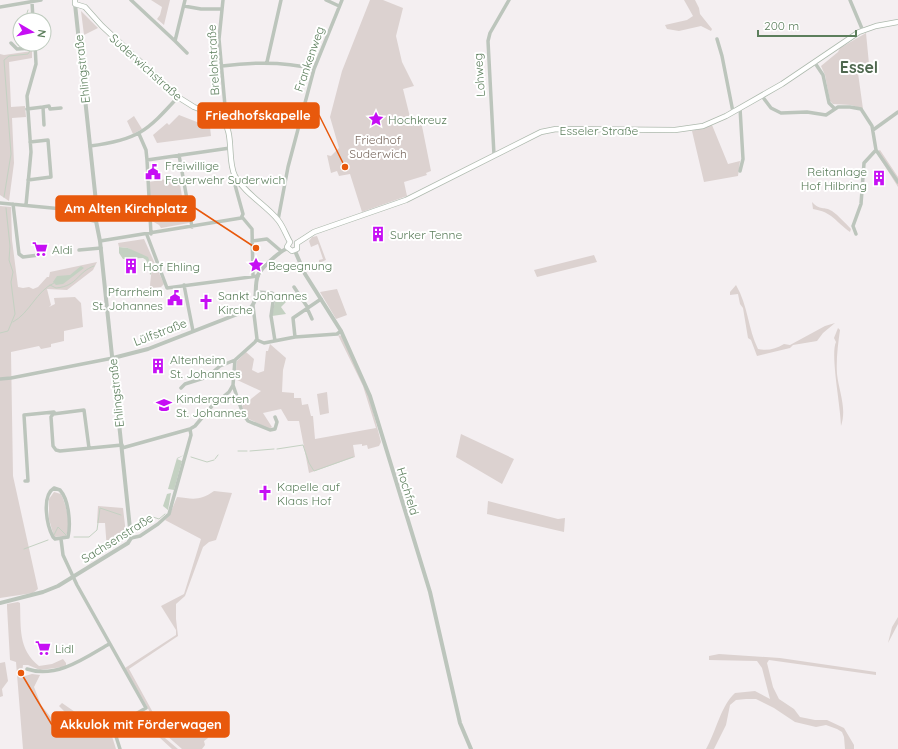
<svg xmlns="http://www.w3.org/2000/svg" width="898" height="749" viewBox="0 0 898 749" font-family="Quicksand,sans-serif">
	<style>
		.green { fill: #dcd2d0 }
		.water { fill: #c4d1c2 }
		.lines { fill: none; stroke-linecap: round; stroke-linejoin: round }
		.stream { stroke: #c4d1c2; stroke-width: 1 }
		.secondary-casing { stroke: #aebaae; stroke-width: 6 }
		.minor { stroke: #bcc5bc; stroke-width: 3.5 }
		.tertiary { stroke: #bcc5bc; stroke-width: 4 }
		.secondary { stroke: #fff; stroke-width: 4.5 }
		.labels { text-anchor: middle; dominant-baseline: central; stroke-width: 4; stroke-linejoin: round; paint-order: stroke }
		.street-label { font-size: 12px; fill: #5c7e5c; stroke: #fff }
		.poi-label { font-size: 12px; fill: #5c7e5c; stroke: #fff; text-anchor: start }
		.park-label { font-size: 12px; fill: #7a695f; stroke: #fff }
		.district-label { font-size: 16px; font-weight: bold; fill: #4f684f; stroke: #fff }
		.leader { fill: none; stroke: #e8590c; stroke-width: 1.5 }
		.callout-dot { fill: #e8590c; stroke: #fff; stroke-width: 1.5 }
		.callout { fill: #e8590c; stroke: #e8590c; stroke-width: 1.5 }
		.callout-label { font-size: 13px; text-anchor: middle; font-weight: bold; fill: #fff }
	</style>
	<rect width="100%" height="100%" fill="#f4eff1"/>
	<path class="green" d="M151,0H170L164,25L157,19L160,15L162,7Z
		M370,0H383L403,8L396,36L402,62L414,86L403,89L412,125L421,121L431,171L426,173L427,175L404,182L407,196L362,212L350,174L339,176L337,171L331,173L327,155L331,156L339,148L330,117L342,71Z
		M684,0H695L699,8L700,14L712,29L711,31L701,26L679,31L667,29L665,25L687,20L693,16Z
		M81,11L98,28L84,35Z
		M866,33L869,64L858,73L863,109L851,105L833,104L830,101L825,75L821,66L838,52L840,48Z
		M32,51V58L9,62L11,107L25,106L26,117L12,118L14,163L9,201L0,195V54L4,55Z
		M179,115L210,127L211,136L157,143L153,135L167,123L169,125Z
		M134,116L142,129L133,134L127,121Z
		M712,125L728,164L740,161L738,176L704,182L692,131Z
		M880,150L898,177V187L876,152Z
		M179,177L184,210H186L189,223L161,228L159,225L152,221L149,182Z
		M812,202C820,211 824,206 832,211C839,216 845,223 851,229L850,232C835,221 832,212 813,209Z
		M0,206L11,207L12,240L18,287L23,288L29,287L33,289L38,287L47,277H49L50,272L97,262L93,270L67,290L47,289L51,305L49,307L55,304L54,298L75,297L81,303L83,327L64,331V341L51,344V347L41,349L39,346L11,352L13,476L38,589L33,593L0,598Z
		M317,236L326,260L319,263V260L323,259L318,244L311,247L309,241L312,237Z
		M144,239L164,284L161,287L150,288C150,278 153,271 150,261L128,248L119,247L118,243Z
		M594,255L597,262L537,277L534,270Z
		M736,285C748,305 748,329 758,349C767,351 776,349 784,344L790,345L825,326L835,323L823,333L817,341L793,345L790,348L757,356L751,340L748,338L743,308L740,304L738,294L730,295V292Z
		M337,289L347,315L336,319L320,292Z
		M838,328L840,330C838,344 836,360 837,374C839,392 847,408 841,426C841,408 830,354 836,342L834,338Z
		M338,335L342,336L369,396L381,442L379,446L368,449L367,445L362,446V444L353,445L355,457L309,473L299,421H288L281,409L263,413L272,427L269,429L247,418L242,406L261,391L235,379L237,361L246,352L254,359L252,370L258,373L264,371L266,351H268L270,344L286,358L283,370L282,392L294,393V398H301L302,405L308,404L311,416H313L315,439L376,428L363,386Z
		M327,392L329,413L320,415L317,394Z
		M461,434L514,459L502,484L456,457Z
		M214,491L232,493L216,540L209,542L203,547L185,596L176,604V619L178,636L129,669L156,718L155,721L125,668L176,635V630L161,606L184,594L201,539L165,520L170,514L177,497C193,499 200,501 214,491Z
		M54,492L61,494C66,504 72,526 66,536L54,537L49,519V499Z
		M488,501L558,519L565,518L564,532L487,514Z
		M98,506L123,508L126,534L125,540L107,550L105,523H97Z
		M18,602L20,603C21,628 18,649 39,666L52,664L63,659L66,663V666L63,667L40,670L28,665H23L22,673L25,676L32,674L40,675L34,687L41,705L57,725L66,713L59,706L62,703L91,723L110,730L116,749H23L16,662L10,660L7,607V604Z
		M898,617V624L888,643L892,627Z
		M719,654L780,658L876,672V675L769,660L767,663L773,687L779,699L794,709L800,717L815,720H827L844,728L854,745V749H845L844,737L842,732L837,729L826,725L816,727L795,722L774,708L756,699H746L736,700L730,705L726,725L714,749H706C716,732 721,705 735,693L755,691L770,699L762,668L757,661L709,660V656Z
		M5,662L8,681L2,689L3,696L0,697V663Z
		M163,719L175,724L182,730H209L208,738L204,741L205,745L202,749H182L157,727V720Z
		M159,737L165,738L178,749H172Z"/>
	<path class="water" d="M119,247L128,248L148,257L152,268L151,274L150,275L149,267L146,260L143,258L123,259L119,253Z
		M81,266L84,268L63,284L56,285L53,282L57,276L70,275Z
		M280,292L286,302L281,307L286,314L272,316L276,296Z
		M184,455L177,459L182,461L174,490L168,489L177,458Z
		M171,493L168,510L163,506L167,494Z"/>
	<g class="lines">
		<path class="stream" d="M28,10L27,13L28,20
			M30,44V45
			M4,197L11,154L4,60L9,56L28,54L30,51
			M50,285L56,288C78,286 77,272 94,266
			M13,322C30,313 36,291 54,283
			M0,333L8,331L15,314L11,282L13,272L9,260L10,246L6,208
			M277,449L303,445L309,463L314,471L353,457
			M238,451H247
			M250,451L274,449
			M191,457L207,462L214,460
			M215,459L218,455
			M153,517L159,519L165,514
			M54,535L58,527L66,535
			M74,537H89L97,530L100,508L121,515
			M24,549L48,540"/>
		<defs>
			<path id="secondary" d="M75,0V4L85,7L102,26L178,97L194,107L220,117C236,132 226,158 235,176C245,194 266,205 278,220C283,226 286,235 290,242
				M290,242L287,247L292,251L297,249V243
				M297,243L314,232L406,200L541,132L556,129L675,130L703,126L726,116L782,84L859,32L876,26L898,22"/>
		</defs>
		<use href="#secondary" class="secondary-casing"/>
		<path class="minor" d="M131,0L175,41L185,0
			M326,0L339,6
			M850,0L863,31
			M32,2L33,20
			M184,6L201,9H221
			M0,7L41,0
			M717,39L722,56L733,112
			M175,41L187,53
			M11,43L17,49L35,48
			M267,62L281,0
			M815,63L823,75L829,103L834,108
			M222,66C253,62 283,61 314,69
			M762,96L771,108L781,113L807,112L826,115L838,107H850L861,109L872,126L876,150L898,182
			M43,107L49,106L50,109L61,108
			M740,108L743,159L740,171
			M27,109L43,107L44,125
			M220,117L225,106L219,39L223,0
			M873,130L898,112
			M139,134L146,150L147,160
			M90,146C138,140 147,131 178,97
			M179,155L192,227
			M494,155L488,41L490,33L509,0
			M28,180L51,177L48,140L30,142
			M0,203L73,210L88,214
			M13,204L19,254L23,257L39,255
			M26,205L31,152L27,96L36,64L35,44
			M242,217L252,229L253,276
			M278,220L288,167L314,69L342,0
			M151,234L147,160L230,148
			M856,234L853,226L861,204L864,163L876,150
			M147,235L167,288L258,276
			M100,241L241,218L243,214L235,185L237,179
			M252,241L267,239L281,251
			M79,250L101,248
			M184,285L193,331
			M294,287L308,308
			M256,292L272,293L274,295L271,316L275,341
			M307,308L312,319
			M295,337L293,318L321,299
			M257,340L264,343L295,337L337,334L341,331
			M0,379L11,378L113,358
			M233,385L243,414L248,421L270,430L275,429L277,422L275,417
			M181,388L185,384L207,377L220,366L235,360L255,342L257,339L253,306
			M89,448L84,410L53,414L51,417L53,446L56,450L60,451L122,445
			M122,448L190,429L195,426L212,406L229,392L233,385L235,360
			M25,481H28L24,415L54,412
			M54,488L60,490C69,500 71,524 68,537L55,539L53,537C47,526 41,496 54,488Z
			M131,538L140,536L158,524L169,514L191,435L190,429
			M61,539L63,555L77,585L146,708L113,727L120,749
			M27,669C56,679 85,658 109,644"/>
		<path class="tertiary" d="M75,4L96,202L95,210
			M95,210L90,212L88,216L91,220L96,221
			M95,210L100,216L96,221
			M295,251L305,274L341,331L370,396L430,592L460,723L471,749
			M113,358L148,349L248,310C260,301 253,288 258,275C262,267 280,251 288,248
			M0,603L43,592L58,586L128,543L131,538L100,241L96,221"/>
		<use href="#secondary" class="secondary"/>
	</g>
	<defs>
		<symbol id="sight-bare" viewBox="-9 -9 18 18"><path d="M0-6L1.8-2.2L6-1.7L2.9 1.2L3.7 5.4L0 3.3L-3.7 5.4L-2.9 1.2L-6-1.7L-1.8-2.2Z" fill="#c60ff4" stroke="#fff" stroke-width="2.5" paint-order="stroke"/></symbol>
		<symbol id="civic-bare" viewBox="-9 -9 18 18"><path d="M-.6-6.5H3V-4.5H.6V-3L4-1V1h2V6H-6V1h2V-1L-.6-3ZM-1.2 2.5V6h2.4V2.5Z" fill="#c60ff4" stroke="#fff" stroke-width="2.5" paint-order="stroke"/></symbol>
		<symbol id="building-bare" viewBox="-9 -9 18 18"><path d="M-4-6H4V6H1V3H-1V6H-4ZM-2.5-4.3h1.7v1.8h-1.7ZM.8-4.3h1.7v1.8H.8ZM-2.5-1h1.7V.8h-1.7ZM.8-1h1.7V.8H.8Z" fill="#c60ff4" stroke="#fff" stroke-width="2.5" paint-order="stroke"/></symbol>
		<symbol id="supermarket-bare" viewBox="-9 -9 18 18"><path d="M-6-5.5h2.5l.6 2H6L4.5 2H-2.5L-4.4-4H-6ZM-1.5 3.2a1.3 1.3 0 1 0 .1 0ZM3 3.2a1.3 1.3 0 1 0 .1 0Z" fill="#c60ff4" stroke="#fff" stroke-width="2.5" paint-order="stroke"/></symbol>
		<symbol id="church-bare" viewBox="-9 -9 18 18"><path d="M-1.2-6h2.4v3.5h3.3v2.4h-3.3V6h-2.4V-.1h-3.3v-2.4h3.3Z" fill="#c60ff4" stroke="#fff" stroke-width="2.5" paint-order="stroke"/></symbol>
		<symbol id="school-bare" viewBox="-9 -9 18 18"><path d="M0-5L7-2L0 1L-7-2ZM-4 1L0 2.5L4 1V4Q0 6-4 4Z" fill="#c60ff4" stroke="#fff" stroke-width="2.5" paint-order="stroke"/></symbol>
	</defs>
	<g fill-rule="evenodd">
		<use href="#sight-bare" x="365" y="108" width="22" height="22"/>
		<use href="#civic-bare" x="142" y="161" width="22" height="22"/>
		<use href="#building-bare" x="868" y="167" width="22" height="22"/>
		<use href="#building-bare" x="367" y="223" width="22" height="22"/>
		<use href="#supermarket-bare" x="29" y="238" width="22" height="22"/>
		<use href="#sight-bare" x="245" y="254" width="22" height="22"/>
		<use href="#building-bare" x="120" y="255" width="22" height="22"/>
		<use href="#civic-bare" x="164" y="287" width="22" height="22"/>
		<use href="#church-bare" x="195" y="291" width="22" height="22"/>
		<use href="#building-bare" x="147" y="355" width="22" height="22"/>
		<use href="#school-bare" x="153" y="394" width="22" height="22"/>
		<use href="#church-bare" x="254" y="482" width="22" height="22"/>
		<use href="#supermarket-bare" x="32" y="637" width="22" height="22"/>
	</g>
	<g class="labels">
		<g class="street-label">
			<text transform="translate(309 59) rotate(-71)">Frankenweg</text>
			<text transform="translate(213 60) rotate(-93)">Brelohstraße</text>
			<text transform="translate(146 67) rotate(42)">Suderwichstraße</text>
			<text transform="translate(82 69) rotate(-96)">Ehlingstraße</text>
			<text transform="translate(479 75) rotate(-94)">Lohweg</text>
			<text x="599" y="130">Esseler Straße</text>
			<text transform="translate(160 332) rotate(-21)">Lülfstraße</text>
			<text transform="translate(116 393) rotate(-96)">Ehlingstraße</text>
			<text transform="translate(408 491) rotate(73)">Hochfeld</text>
			<text transform="translate(117 538) rotate(-32)">Sachsenstraße</text>
		</g>
		<g class="poi-label">
			<text x="388" y="119">Hochkreuz</text>
			<text x="165" y="165">Freiwillige<tspan x="165" dy="14">Feuerwehr Suderwich</tspan></text>
			<text x="867" y="171" text-anchor="end">Reitanlage<tspan x="867" dy="14">Hof Hilbring</tspan></text>
			<text x="390" y="234">Surker Tenne</text>
			<text x="52" y="249">Aldi</text>
			<text x="268" y="265">Begegnung</text>
			<text x="143" y="266">Hof Ehling</text>
			<text x="163" y="291" text-anchor="end">Pfarrheim<tspan x="163" dy="14">St. Johannes</tspan></text>
			<text x="218" y="295">Sankt Johannes<tspan x="218" dy="14">Kirche</tspan></text>
			<text x="170" y="359">Altenheim<tspan x="170" dy="14">St. Johannes</tspan></text>
			<text x="176" y="398">Kindergarten<tspan x="176" dy="14">St. Johannes</tspan></text>
			<text x="277" y="486">Kapelle auf<tspan x="277" dy="14">Klaas Hof</tspan></text>
			<text x="55" y="648">Lidl</text>
		</g>
		<g class="park-label">
			<text x="378" y="139">Friedhof<tspan x="378" dy="14">Suderwich</tspan></text>
		</g>
		<g class="district-label">
			<text x="859" y="67">Essel</text>
		</g>
	</g>
	<path class="leader" d="M345 167L319 115M256 248L195 208M21 673L52 725"/>
	<g class="callout-dot">
		<circle cx="345" cy="167" r="4"/>
		<circle cx="256" cy="248" r="4"/>
		<circle cx="21" cy="673" r="4"/>
	</g>
	<g class="callout">
		<rect x="198" y="103" width="121" height="25" rx="4"/>
		<rect x="56" y="196" width="139" height="25" rx="4"/>
		<rect x="52" y="712" width="177" height="25" rx="4"/>
	</g>
	<g class="callout-label">
		<text x="258" y="120">Friedhofskapelle</text>
		<text x="126" y="213">Am Alten Kirchplatz</text>
		<text x="141" y="729">Akkulok mit Förderwagen</text>
	</g>
	<g transform="translate(32 32) rotate(99)"><circle r="19" fill="#ffffff" stroke="#becbbe"/>
	<path d="M0-3L7 15L0 10L-7 15Z" fill="#c60ff4"/>
	<text y="-6" font-size="11" font-weight="bold" text-anchor="middle" fill="#5c7e5c">N</text>
	</g>
	<path d="M758 30v6h98v-6" fill="none" stroke="#5c7e5c" stroke-width="2"/>
	<text x="764" y="30" font-size="12" fill="#5c7e5c" stroke="#ffffff" stroke-width="3" paint-order="stroke">200 m</text>
</svg>
